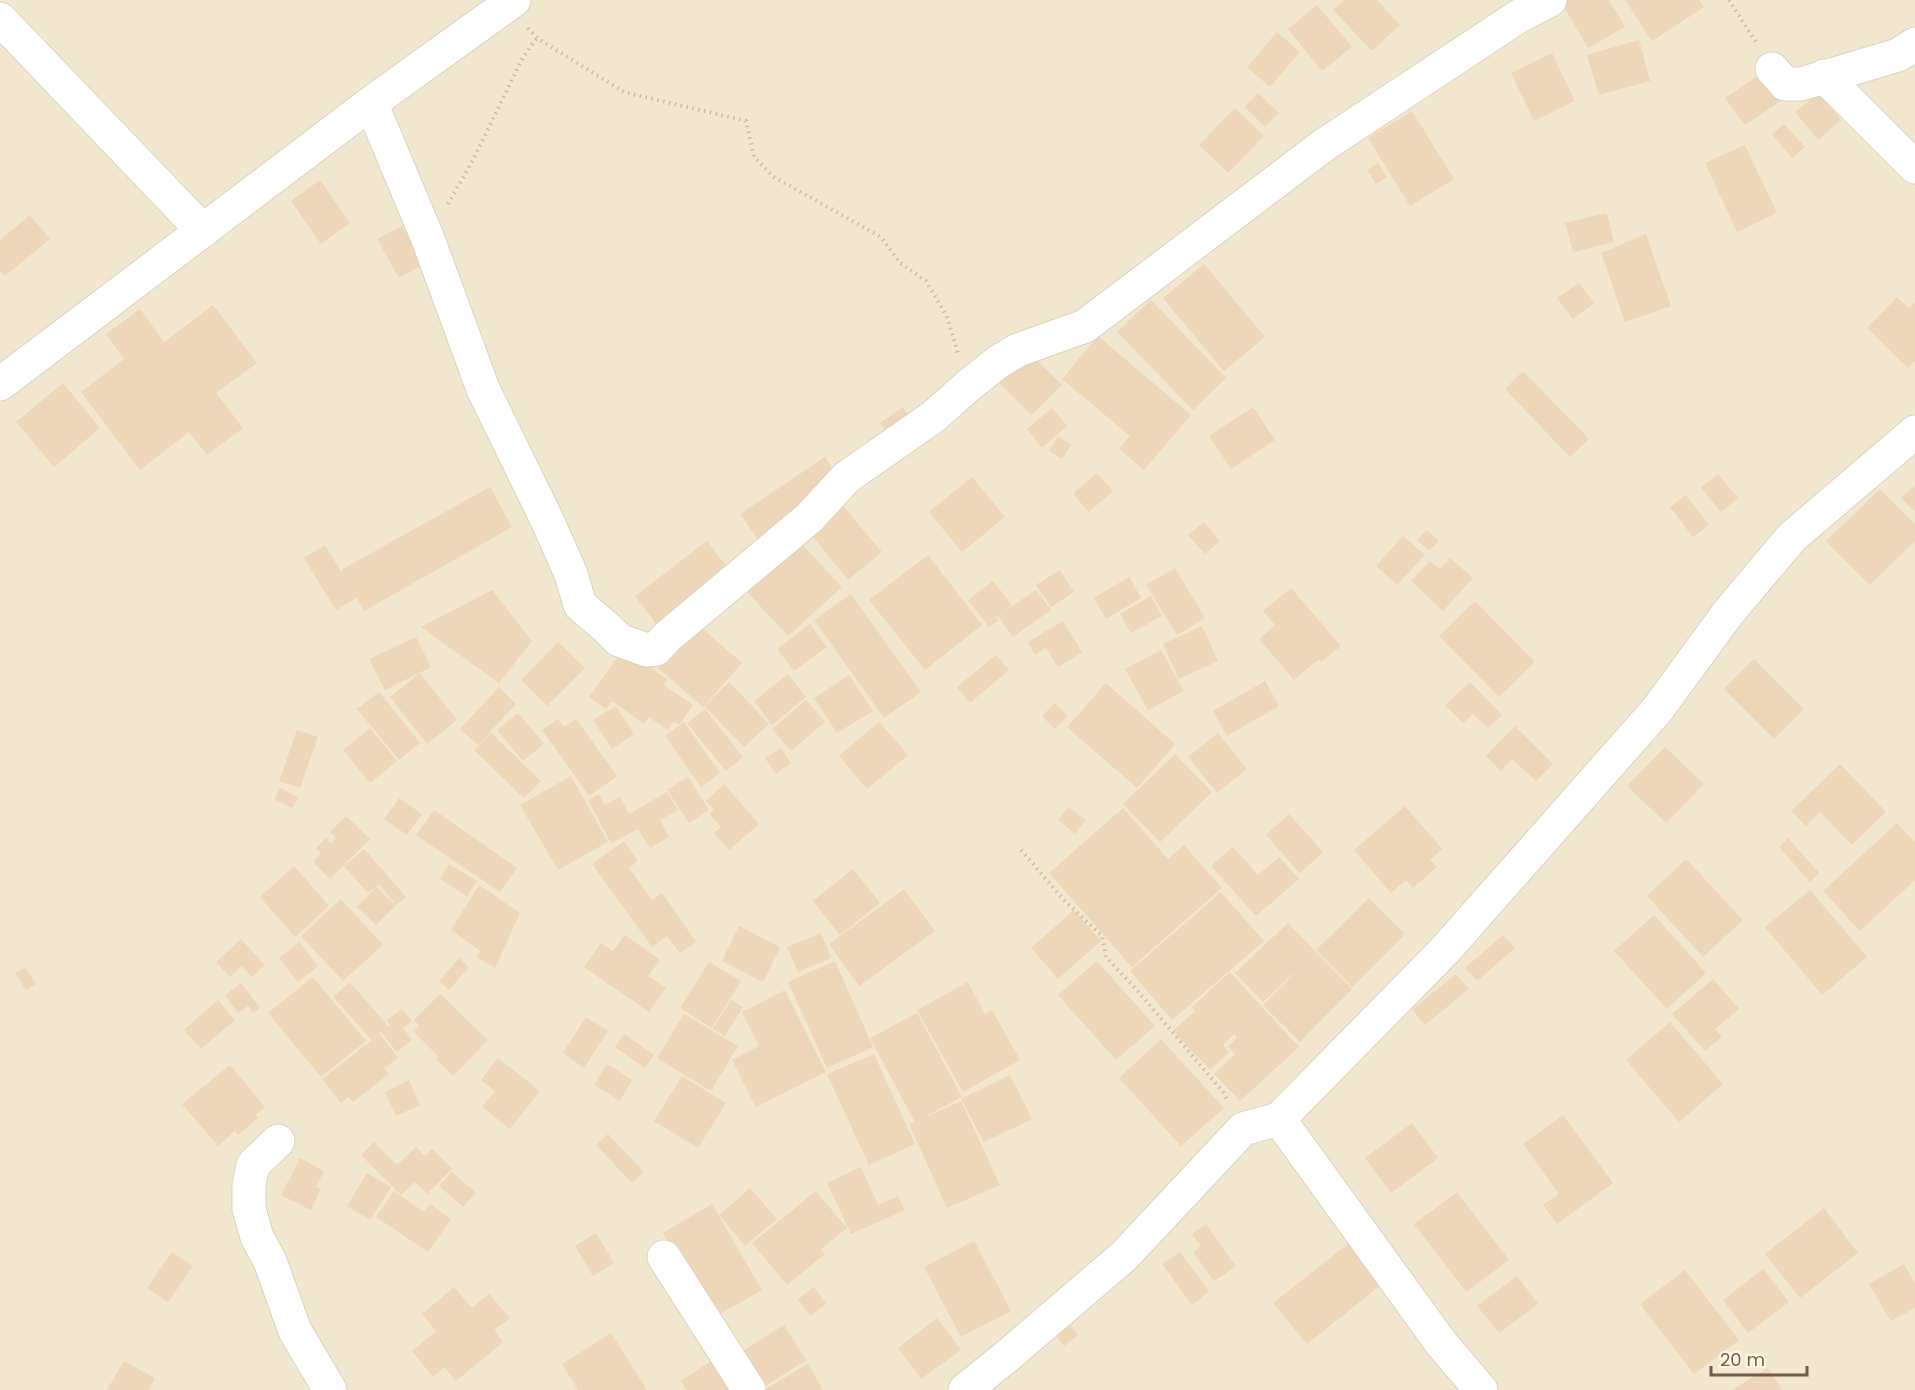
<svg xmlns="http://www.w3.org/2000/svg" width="1915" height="1390" viewBox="0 0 1915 1390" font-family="Poppins,sans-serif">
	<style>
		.residential { fill: #f2e7cf }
		.building { fill: #eed6b9 }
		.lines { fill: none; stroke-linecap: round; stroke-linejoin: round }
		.minor-casing { stroke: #ded1bd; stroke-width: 35 }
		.path { stroke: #d2b99d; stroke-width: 4; stroke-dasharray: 1.5 4.5; stroke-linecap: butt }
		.minor { stroke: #fff; stroke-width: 33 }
	</style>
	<rect width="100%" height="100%" fill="#faf4e0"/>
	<path class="residential" d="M0,0H1915V1390H0Z"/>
	<path class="building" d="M1344,0H1377L1400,25L1372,51L1333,10Z
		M1560,0H1609L1625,27L1588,48Z
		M1625,0H1699L1704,7L1652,41Z
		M1317,5L1352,47L1322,71L1288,29Z
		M1277,32L1300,52L1270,87L1247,67Z
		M1639,40L1650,81L1599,95L1587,55Z
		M1552,53L1575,101L1534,121L1511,73Z
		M1762,73L1781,101L1745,125L1725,98Z
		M1258,93L1279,113L1265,127L1245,107Z
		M1819,93L1841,120L1818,140L1795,112Z
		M1235,108L1264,136L1228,173L1199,145Z
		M1412,111L1454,179L1410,206L1368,138Z
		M1784,124L1805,147L1792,158L1772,134Z
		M1745,145L1777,213L1737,232L1705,163Z
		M1378,163L1387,177L1376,184L1367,170Z
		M320,180L350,223L321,244L291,201Z
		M1607,213L1614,242L1573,252L1565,223Z
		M30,215L50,239L5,276L0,270V240Z
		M402,226L424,264L399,278L377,239Z
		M1646,234L1671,306L1625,322L1601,253Z
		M1204,264L1265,337L1224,371L1163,298Z
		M1579,283L1594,303L1573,319L1557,298Z
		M1897,297L1909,308L1915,302V361L1908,368L1867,328Z
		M1151,300L1226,378L1193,410L1117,332Z
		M213,305L257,363L216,393L243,428L207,455L189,432L140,470L81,392L124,359L106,334L140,309L164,342Z
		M1098,336L1191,415L1144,470L1119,449L1130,436L1062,379Z
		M1033,356L1062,385L1031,415L998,382L1017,364L1021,369Z
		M1523,371L1589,439L1570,457L1505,389Z
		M63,383L100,428L54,467L16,422Z
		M903,407L911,420L889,436L880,423Z
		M1253,407L1275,440L1231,469L1209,436Z
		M1052,408L1067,426L1042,448L1027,429Z
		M1058,436L1071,445L1062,459L1049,451Z
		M825,457L836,474L761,544L740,514Z
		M1097,473L1113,491L1089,512L1073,494Z
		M1718,474L1738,498L1721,512L1701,488Z
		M972,477L1005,517L962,552L929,512Z
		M1915,485V512L1901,498Z
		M490,487L512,527L364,611L357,598L336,610L304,558L325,545L347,581L341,570Z
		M1880,489L1915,524V541L1870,585L1826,541Z
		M1686,495L1709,525L1693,537L1670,507Z
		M838,500L882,552L848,580L805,527Z
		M1204,522L1220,541L1205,554L1188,535Z
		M1427,530L1439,541L1429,551L1417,540Z
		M1403,536L1425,555L1397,585L1376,566Z
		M707,541L733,575L661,630L635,596Z
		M800,542L842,587L788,636L746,591Z
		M928,555L982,625L925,670L869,600Z
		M1450,558L1473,578L1443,611L1411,581L1430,561L1440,569Z
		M1175,568L1205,618L1177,635L1146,585Z
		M1060,570L1074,592L1051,607L1036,585Z
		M1129,577L1141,598L1106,619L1094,598Z
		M993,581L1012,605L995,618L999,620L989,627L968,600Z
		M1291,588L1341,646L1321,662L1319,659L1294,680L1259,639L1275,625L1263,611Z
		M492,590L532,641L499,683L421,627Z
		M1036,590L1051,610L1013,637L998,616Z
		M851,594L921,692L884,718L814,620Z
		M1151,596L1162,616L1131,633L1120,614Z
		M1475,601L1535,662L1499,697L1439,636Z
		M1063,621L1082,652L1058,667L1046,648L1035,655L1028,642Z
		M696,623L742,663L703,707L657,667Z
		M810,624L827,647L794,671L777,649Z
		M1202,626L1218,661L1179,679L1163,644Z
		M416,637L431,667L385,690L369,659Z
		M558,642L585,668L547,706L521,680Z
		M624,648L668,680L664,685L693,705L679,725L674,721L668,730L649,717L644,724L612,701L606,709L589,697Z
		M1161,650L1184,691L1148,710L1125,669Z
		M996,655L1009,670L970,703L957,687Z
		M1754,659L1804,709L1774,739L1724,689Z
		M420,673L457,720L427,744L390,697Z
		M788,674L806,697L772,725L754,701Z
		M849,675L873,711L837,733L814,698Z
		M1265,681L1279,706L1227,736L1213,711Z
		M729,682L769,724L744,747L704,706Z
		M1470,682L1502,715L1488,728L1473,714L1463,723L1445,705Z
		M1106,683L1175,744L1137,788L1067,727Z
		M499,687L516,704L478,745L460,729Z
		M379,692L420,743L399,760L357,709Z
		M806,700L825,722L791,751L772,729Z
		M1055,703L1068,716L1055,729L1042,716Z
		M616,706L634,734L612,749L593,720Z
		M705,709L743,757L726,771L687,723Z
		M518,713L544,744L523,761L497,730Z
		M558,719L564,727L576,719L617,776L589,796L542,730Z
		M684,722L720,773L701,787L665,736Z
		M879,722L908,755L867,789L839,756Z
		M1515,726L1553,764L1536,781L1512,759L1501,771L1486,756Z
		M370,728L397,761L370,783L343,750Z
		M297,730L318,737L300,788L279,781Z
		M491,733L541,781L524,798L474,750Z
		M1218,733L1247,769L1217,793L1188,757Z
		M1665,747L1704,784L1666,823L1627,786Z
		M781,748L791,763L776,774L765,758Z
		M1175,754L1212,792L1160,842L1123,804Z
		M1840,764L1886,812L1852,845L1820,812L1806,826L1791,811Z
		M571,776L608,842L558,870L520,805Z
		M688,777L709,810L689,823L667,790Z
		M724,784L759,824L729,850L714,833L721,827L709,814L714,810L706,801Z
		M280,788L298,797L292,808L274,799Z
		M667,792L678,810L660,820L669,837L650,848L638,829L611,843L588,800L599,794L605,805L620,797L629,814Z
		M399,798L422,814L407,835L384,819Z
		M1405,806L1442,849L1430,860L1437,867L1413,888L1406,880L1391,893L1354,850Z
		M1068,807L1086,820L1075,834L1058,820Z
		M1123,808L1168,859L1184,845L1222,888L1132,967L1049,873Z
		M434,810L517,868L500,892L416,835Z
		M1289,814L1323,852L1300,873L1266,835Z
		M346,816L370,839L330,879L313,862L321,854L316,848L326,838L331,843L336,838L330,832Z
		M1897,823L1915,842V880L1860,931L1823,891Z
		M1788,838L1819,873L1810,882L1779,847Z
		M624,841L638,861L629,868L652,900L662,893L696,942L680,953L667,936L652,947L592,864Z
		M1233,847L1258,875L1279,857L1299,879L1256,916L1211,866Z
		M364,849L406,897L396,905L379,884L368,893L344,866Z
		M1686,859L1743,920L1703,957L1647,896Z
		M449,864L477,881L467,896L440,879Z
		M294,866L329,906L295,937L260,897Z
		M853,869L880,903L840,935L813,901Z
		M479,885L520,913L495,968L476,957L480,951L451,930Z
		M376,887L396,905L376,925L357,907Z
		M904,889L935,931L859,986L829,944Z
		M1810,890L1867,957L1822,995L1765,927Z
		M1221,892L1264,941L1172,1020L1130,971Z
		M1369,898L1405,934L1352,987L1316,950Z
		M341,899L383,945L343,981L301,936Z
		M1074,910L1101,941L1058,979L1031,948Z
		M1654,915L1706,973L1667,1009L1614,951Z
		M1288,923L1352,989L1300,1042L1263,1005L1307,961L1263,1002L1235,973Z
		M739,926L780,947L763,982L722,961Z
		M821,933L831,958L798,972L787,947Z
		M625,935L660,960L648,976L666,988L649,1012L584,967L601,943L613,951Z
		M1503,935L1515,948L1477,981L1465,968Z
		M241,939L265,965L252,977L242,966L230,977L216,962Z
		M299,942L318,966L298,982L279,958Z
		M459,958L469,967L449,990L439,981Z
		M835,961L873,1047L827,1068L788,982Z
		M1097,961L1155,1026L1116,1060L1058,995Z
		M709,962L741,981L712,1028L680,1008Z
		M25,967L36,984L26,990L15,973Z
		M1230,972L1299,1047L1240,1101L1214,1074L1235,1054L1228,1046L1237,1038L1234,1034L1223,1045L1229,1052L1210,1070L1173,1031L1195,1011L1192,1007Z
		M1456,974L1469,989L1425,1025L1412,1010Z
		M313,977L366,1041L321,1077L268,1013Z
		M1713,979L1739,1009L1715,1029L1722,1037L1705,1051L1672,1014Z
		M350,982L389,1027L390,1025L387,1020L402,1009L412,1021L403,1028L412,1040L397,1052L381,1032L372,1040L333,997Z
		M968,982L985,1014L992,1010L1020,1060L963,1092L917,1010Z
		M241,983L260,1008L253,1013L248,1006L238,1013L225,995Z
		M785,990L826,1072L756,1107L732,1060L759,1046L742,1012Z
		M440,994L488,1040L453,1076L436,1059L438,1056L414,1032L419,1026L414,1020Z
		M218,1000L235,1020L201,1049L184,1030Z
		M731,1000L743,1007L725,1036L713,1029Z
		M917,1013L962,1097L919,1120L961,1101L1000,1185L947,1208L909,1124L915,1122L870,1038Z
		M684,1014L738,1046L711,1091L657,1058Z
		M586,1017L608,1031L584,1068L563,1053Z
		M1670,1022L1723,1084L1679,1122L1626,1060Z
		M380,1034L398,1058L384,1068L389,1074L353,1102L349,1097L341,1103L322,1079Z
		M624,1034L654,1055L645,1068L615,1047Z
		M1161,1039L1224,1108L1181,1146L1119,1078Z
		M874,1054L915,1144L869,1165L827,1074Z
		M498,1058L540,1091L510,1129L482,1107L495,1091L481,1080Z
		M607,1064L632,1080L620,1101L594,1085Z
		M230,1065L265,1107L255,1115L258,1118L238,1135L235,1131L218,1146L182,1104Z
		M1010,1075L1032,1119L984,1142L961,1099Z
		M682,1076L726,1103L698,1148L654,1121Z
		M409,1080L420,1105L396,1116L385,1092Z
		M1563,1115L1613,1183L1557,1224L1543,1205L1559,1194L1523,1144Z
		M1412,1123L1438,1158L1391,1193L1365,1158Z
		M608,1134L644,1172L632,1183L596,1145Z
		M374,1142L397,1165L416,1147L425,1156L432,1149L452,1169L427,1194L415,1182L401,1195L361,1155Z
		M300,1158L324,1171L316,1187L321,1189L311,1210L281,1195Z
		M861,1167L878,1205L898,1196L905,1210L851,1234L827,1183Z
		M452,1172L476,1193L463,1207L439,1186Z
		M367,1173L391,1187L370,1220L347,1206Z
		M750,1188L777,1219L745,1246L719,1215Z
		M394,1191L424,1212L430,1204L451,1219L428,1252L376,1217Z
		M816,1191L847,1228L821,1249L825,1254L787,1285L752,1243Z
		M1457,1192L1509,1260L1466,1292L1414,1224Z
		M712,1204L762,1290L713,1318L663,1233Z
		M1824,1208L1858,1253L1800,1298L1765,1254Z
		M1206,1224L1236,1266L1214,1281L1193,1252L1201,1246L1192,1234Z
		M596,1233L614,1263L593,1276L575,1246Z
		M974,1241L1011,1311L961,1337L924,1267Z
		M1348,1244L1381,1285L1307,1344L1273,1303Z
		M172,1252L193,1266L168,1302L147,1288Z
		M1180,1252L1209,1291L1192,1305L1162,1264Z
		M1904,1264L1915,1284V1308L1891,1321L1869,1284Z
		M1763,1269L1789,1302L1748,1333L1723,1300Z
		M1685,1270L1739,1340L1694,1374L1640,1304Z
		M1517,1276L1538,1304L1499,1333L1477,1306Z
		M454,1287L472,1308L489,1294L510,1318L494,1330L503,1342L456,1381L444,1367L433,1377L412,1351L436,1331L422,1314Z
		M814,1287L826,1304L810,1316L798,1299Z
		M937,1318L961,1350L921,1379L898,1348Z
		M1068,1322L1078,1335L1064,1346L1054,1333Z
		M784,1325L806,1360L761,1389L738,1354Z
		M611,1333L647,1390H578L562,1364Z
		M714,1359L735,1390H687L681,1381Z
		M124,1361L155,1378L149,1390H107Z
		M808,1364L823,1390H764Z
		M1768,1368L1782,1390H1732Z"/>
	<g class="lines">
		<defs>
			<path id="minor" d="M0,19L203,231
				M1772,69L1785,84H1801L1898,55L1915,44
				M1824,76L1915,167
				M371,103L428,239L483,389L547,520L571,574L580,605L607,628L619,640L647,650L656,649L667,637L809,518L847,477L933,417L969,385L998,362L1018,350L1085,326L1324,145L1519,16L1550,0
				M0,384L371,103L514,0
				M1279,1119L1441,1343L1481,1390
				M278,1141L253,1165L249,1185V1209L257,1237L270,1261L295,1331L330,1390
				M664,1257L749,1390
				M965,1390L1006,1357L1124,1256L1243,1129L1279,1119L1445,950L1657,710L1728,613L1792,537L1915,432"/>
		</defs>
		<use href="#minor" class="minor-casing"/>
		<path class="path" d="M1729,0L1756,42
			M528,28L537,38L624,92L746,121L754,157L774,177L881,237L900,263L926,281L947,317L958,353
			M448,204L473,160L523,57L537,38
			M1021,850L1064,900L1102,936L1106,957L1136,989L1223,1092L1228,1102"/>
		<use href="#minor" class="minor"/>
	</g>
	<path d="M1711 1366v9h96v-9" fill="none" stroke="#6f5c49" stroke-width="3"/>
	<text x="1720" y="1366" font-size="18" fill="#6f5c49" stroke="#fef8e5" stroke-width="4.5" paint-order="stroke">20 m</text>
</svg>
